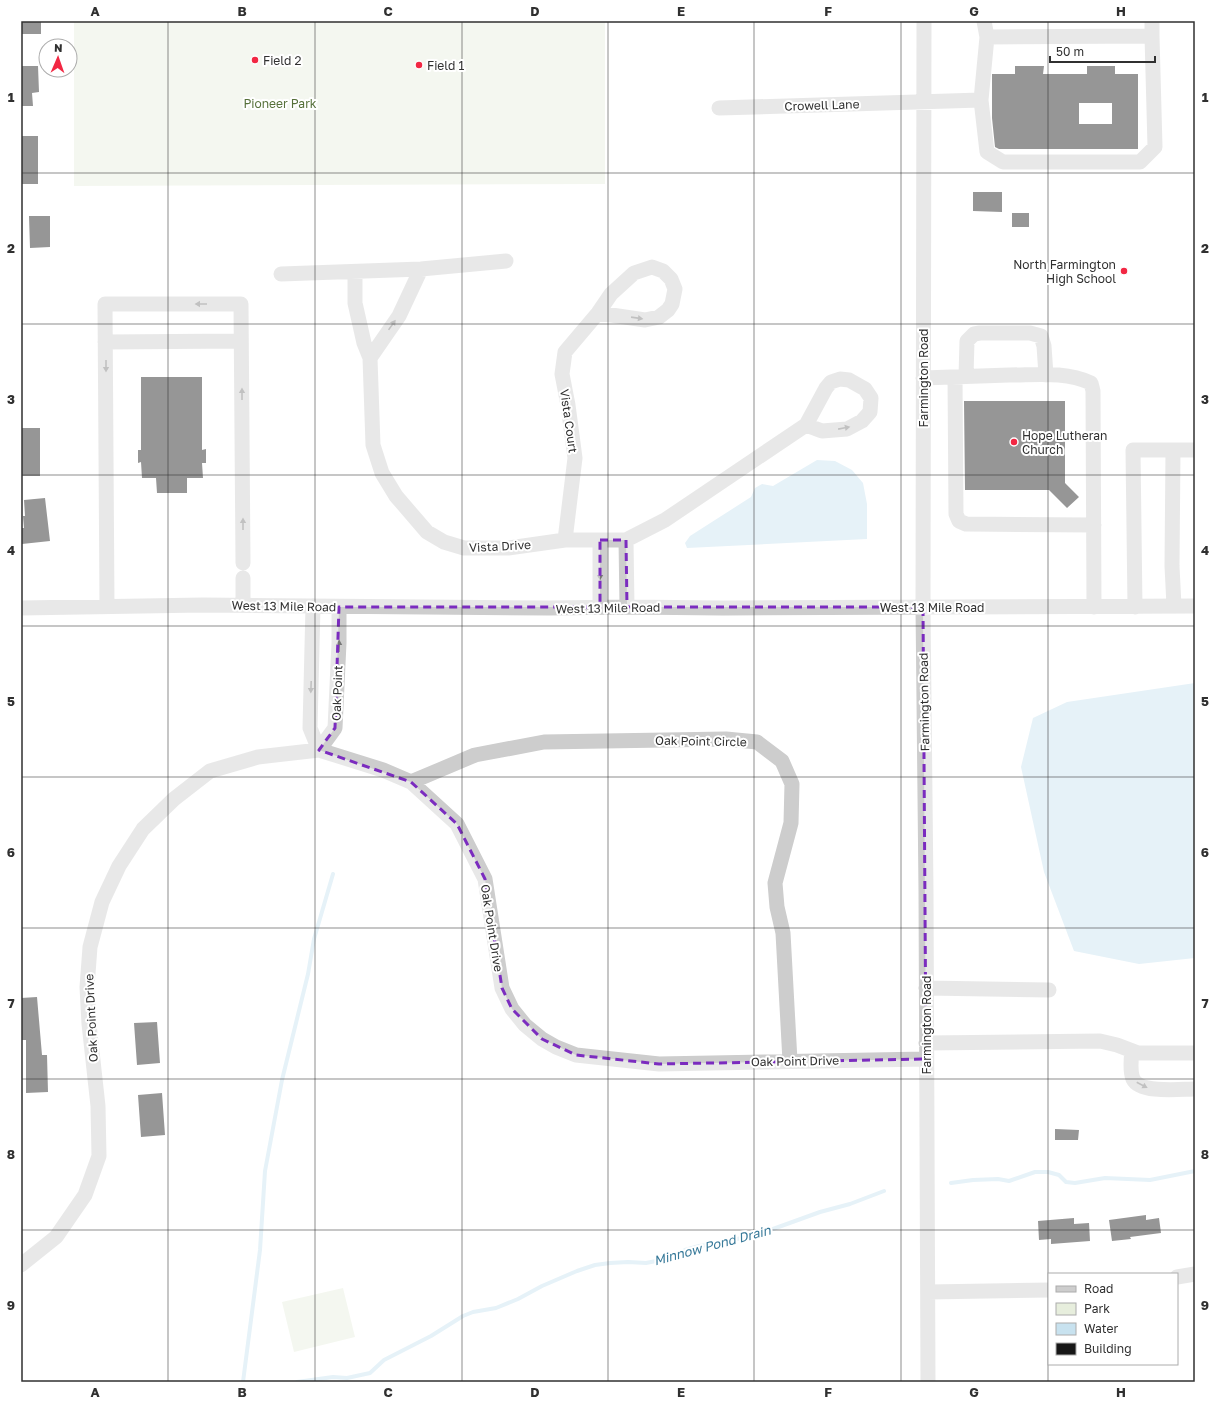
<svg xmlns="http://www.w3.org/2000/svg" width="1216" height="1403" viewBox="0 0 1216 1403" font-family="'Golos Text',sans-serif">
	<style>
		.green { fill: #e7eedd }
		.water { fill: #c8e2ef }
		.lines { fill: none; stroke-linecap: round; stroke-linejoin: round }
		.stream { stroke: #c8e2ef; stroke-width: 4 }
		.building { fill: #171717; fill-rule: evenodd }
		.minor { stroke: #cdcdcd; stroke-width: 15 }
		.oneway { fill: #777 }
		.marked { fill: none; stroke: #7b2cbf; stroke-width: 3; stroke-dasharray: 8 5; stroke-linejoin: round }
		.grid { fill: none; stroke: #303030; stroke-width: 1; stroke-opacity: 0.55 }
		.poi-dot { fill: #f22743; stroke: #fff; stroke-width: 1.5 }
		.labels { text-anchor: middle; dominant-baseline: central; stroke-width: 4; stroke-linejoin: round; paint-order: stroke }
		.poi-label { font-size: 12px; fill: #303030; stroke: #fff; text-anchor: start }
		.park-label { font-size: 12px; fill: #56703a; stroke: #fff }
		.street-label { font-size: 12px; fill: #303030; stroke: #fff }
		.water-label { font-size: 13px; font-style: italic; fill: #377999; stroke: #fff }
		.neatline { fill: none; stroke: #303030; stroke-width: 1.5 }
		.grid-label { font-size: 13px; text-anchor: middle; font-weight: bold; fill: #303030 }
	</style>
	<rect width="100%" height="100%" fill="#fff"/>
	<path class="green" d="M74,21H605V184L74,186Z
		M343,1288L355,1337L294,1352L282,1302Z"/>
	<path class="water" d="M817,460L835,461L852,470L863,483L867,504V539L687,548L685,543L690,536L751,497L755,488L762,484L773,486Z
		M1195,683V958L1139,964L1074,951L1044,872L1021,767L1033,718L1067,702Z"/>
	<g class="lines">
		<path class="stream" d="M951,1183L973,1180L998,1179L1009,1181L1035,1172H1048L1059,1175L1066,1182L1075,1183L1105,1178L1150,1180L1195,1171
			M243,1382L260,1250L265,1171L282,1080L308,974L314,939L333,874
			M297,1382L333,1377L347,1378L370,1373L384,1360L431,1336L463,1316L473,1312L496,1308L518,1299L542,1286L577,1271L595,1265L610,1263L628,1262L646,1263L661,1260L685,1250L699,1246L723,1243L773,1229L820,1212L850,1204L884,1191"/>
	</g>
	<path class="building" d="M21,21H41V34H21Z
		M21,66H38L39,92L32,93L33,106H21Z
		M1015,66H1044L1043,74H1087V66H1115V74H1138V149H999L995,147L992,118V74H1015ZM1079,103H1112V124H1079Z
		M21,136H38V184H21Z
		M973,192H1002V212L973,211Z
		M1012,213H1029V227H1012Z
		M29,216H50V247L30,248Z
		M141,377H202V450L206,449V463H202L203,478H187V493H157L156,478H142L141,462L138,463V450H141Z
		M964,401H1065V483L1079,497L1067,508L1049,490H965Z
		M21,428H40V476H21Z
		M45,498L50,541L22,544L21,528H24L23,516H25L24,500Z
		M37,997L42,1055H47L48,1092L26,1093V1040H21V998Z
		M157,1022L160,1063L137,1065L134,1023Z
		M162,1093L165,1135L141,1137L138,1095Z
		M1055,1129L1079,1130L1078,1140H1055Z
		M1146,1215V1220L1159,1218L1161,1233L1130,1237L1131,1239L1112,1241L1109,1220Z
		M1074,1218V1224L1089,1223L1090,1241L1051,1244V1239L1039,1240L1038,1221Z"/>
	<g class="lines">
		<path class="minor" d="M924,21L923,607L926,891L928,1382
			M987,37L1152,36V21
			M981,100L987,152L1003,162H1140L1155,147L1152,36
			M719,108L981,100L987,37L984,21
			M355,272V303L364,343L370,358L373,445L382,473L396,496L427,532L444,542L464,548H508L565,540H626L665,520L806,425L826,388L831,382L840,379L849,380L865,389L871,398L870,412L862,421L847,429L822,431L806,425
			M281,274L421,269L506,261
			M105,342L241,341
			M370,358L399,316L421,269
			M966,376L967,341L974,334L980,333H1030L1041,336L1044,346L1046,375
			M955,377L956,514L959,521L966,524L1094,525
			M923,378C952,377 981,376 1009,375C1036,375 1065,371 1091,383L1093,391L1094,607
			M1173,450L1172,566L1174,606
			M565,540L575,458L568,405L562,374L565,352L598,313L611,294L634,273L652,267L663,271L671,279L675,289L672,304L668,310L659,317L645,320L598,313
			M626,540L627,607
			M243,578V605
			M107,606L105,304H241L243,563
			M313,606L310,728L319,750L335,728L339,643V607
			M600,607V540
			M1135,607L1133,450H1195
			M21,608L203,605L549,608L627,607L723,608L1195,606
			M411,782L475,755L544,742L726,739L757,742L782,761L792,784L791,823L775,883L777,907L783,933L790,1061
			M926,988L1049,990
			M926,1043L1100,1041L1117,1045L1138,1053H1195
			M1132,1051C1131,1059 1130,1071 1133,1079C1140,1094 1181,1089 1195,1089
			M21,1265L56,1237L85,1195L99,1156L98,1106L89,1024L87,987L90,947L102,902L119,866L143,829L174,799L210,771L258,757L319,750L383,770L411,782L457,824L485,879L502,988L512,1009L525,1025L542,1039L556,1047L576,1055L659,1064L926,1059
			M1177,1277L1195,1274
			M928,1292L1049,1290"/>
	</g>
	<defs><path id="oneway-solid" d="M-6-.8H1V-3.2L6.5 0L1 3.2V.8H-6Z"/></defs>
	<g class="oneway">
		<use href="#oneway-solid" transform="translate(201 304) rotate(-180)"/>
		<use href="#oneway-solid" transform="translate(637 318) rotate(8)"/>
		<use href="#oneway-solid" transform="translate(392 325) rotate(-55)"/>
		<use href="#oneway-solid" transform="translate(106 366) rotate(90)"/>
		<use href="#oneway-solid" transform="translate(242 394) rotate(-90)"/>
		<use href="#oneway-solid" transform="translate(844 428) rotate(-11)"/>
		<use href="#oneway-solid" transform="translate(243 524) rotate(-90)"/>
		<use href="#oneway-solid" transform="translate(600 574) rotate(90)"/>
		<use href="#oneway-solid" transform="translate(339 646) rotate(-88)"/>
		<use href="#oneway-solid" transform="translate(311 687) rotate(92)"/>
		<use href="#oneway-solid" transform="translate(1142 1085) rotate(28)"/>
	</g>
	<path d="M0 0H1216V1403H0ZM600,540H626L627,607H923L926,1059L659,1064L576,1055L542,1039L512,1009L502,988L485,879L457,824L411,782L319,750L335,728L339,607H600Z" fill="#fff" fill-opacity=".55" fill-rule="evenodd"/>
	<path class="marked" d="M600,540H626L627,607H923L926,1059L659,1064L576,1055L542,1039L512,1009L502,988L485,879L457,824L411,782L319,750L335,728L339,607H600Z"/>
	<path class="grid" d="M168,21V1382M315,21V1382M462,21V1382M608,21V1382M754,21V1382M901,21V1382M1048,21V1382M21,173H1195M21,324H1195M21,475H1195M21,626H1195M21,777H1195M21,928H1195M21,1079H1195M21,1230H1195"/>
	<g class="poi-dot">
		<circle cx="255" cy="60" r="4"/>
		<circle cx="419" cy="65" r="4"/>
		<circle cx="1124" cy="271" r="4"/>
		<circle cx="1014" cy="442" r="4"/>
	</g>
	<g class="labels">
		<g class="poi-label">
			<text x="263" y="60">Field 2</text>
			<text x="427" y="65">Field 1</text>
			<text x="1116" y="264" text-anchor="end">North Farmington<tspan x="1116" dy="14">High School</tspan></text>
			<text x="1022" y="435">Hope Lutheran<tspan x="1022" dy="14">Church</tspan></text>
		</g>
		<g class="park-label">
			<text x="280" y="103">Pioneer Park</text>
		</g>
		<g class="street-label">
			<text transform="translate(822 105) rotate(-2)">Crowell Lane</text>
			<text transform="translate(923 378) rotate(-90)">Farmington Road</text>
			<text transform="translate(569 421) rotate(82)">Vista Court</text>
			<text transform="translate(500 546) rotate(-3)">Vista Drive</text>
			<text transform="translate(284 606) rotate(1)">West 13 Mile Road</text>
			<text x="932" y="607">West 13 Mile Road</text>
			<text transform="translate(608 608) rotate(-1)">West 13 Mile Road</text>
			<text transform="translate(337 693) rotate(-88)">Oak Point</text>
			<text transform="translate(924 702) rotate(-91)">Farmington Road</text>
			<text transform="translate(701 741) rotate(1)">Oak Point Circle</text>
			<text transform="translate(492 928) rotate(81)">Oak Point Drive</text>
			<text transform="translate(91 1018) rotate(-93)">Oak Point Drive</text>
			<text transform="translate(926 1025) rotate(-90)">Farmington Road</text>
			<text transform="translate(795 1061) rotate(-1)">Oak Point Drive</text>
		</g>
		<g class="water-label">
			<text transform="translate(712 1245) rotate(-15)">Minnow Pond Drain</text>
		</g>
	</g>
	<rect width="1216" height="1403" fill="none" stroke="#ffffff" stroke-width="44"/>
	<rect x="1048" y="1273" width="130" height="92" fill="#ffffff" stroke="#acacac"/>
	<rect x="1056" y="1286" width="20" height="6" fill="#cdcdcd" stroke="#acacac"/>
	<text x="1084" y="1293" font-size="12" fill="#303030">Road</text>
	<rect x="1056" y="1303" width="20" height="12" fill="#e7eedd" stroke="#acacac"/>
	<text x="1084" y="1313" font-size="12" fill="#303030">Park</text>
	<rect x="1056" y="1323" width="20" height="12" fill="#c8e2ef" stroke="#acacac"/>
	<text x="1084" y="1333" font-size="12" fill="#303030">Water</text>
	<rect x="1056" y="1343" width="20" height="12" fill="#171717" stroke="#acacac"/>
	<text x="1084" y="1353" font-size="12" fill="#303030">Building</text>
	<g transform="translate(58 58) rotate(2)"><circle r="19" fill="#ffffff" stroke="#acacac"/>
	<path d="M0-3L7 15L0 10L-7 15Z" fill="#f22743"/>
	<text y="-6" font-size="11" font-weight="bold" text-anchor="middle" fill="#303030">N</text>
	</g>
	<path d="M1050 56v6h105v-6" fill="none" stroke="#303030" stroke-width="2"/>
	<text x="1056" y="56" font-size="12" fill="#303030" stroke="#ffffff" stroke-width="3" paint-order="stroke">50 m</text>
	<rect x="22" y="22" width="1172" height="1359" class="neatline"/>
	<g class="grid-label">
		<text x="95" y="16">A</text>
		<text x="242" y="16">B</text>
		<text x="388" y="16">C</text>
		<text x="535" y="16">D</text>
		<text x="681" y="16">E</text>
		<text x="828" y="16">F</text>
		<text x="974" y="16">G</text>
		<text x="1121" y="16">H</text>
		<text x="11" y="102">1</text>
		<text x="1205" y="102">1</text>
		<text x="11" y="253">2</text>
		<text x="1205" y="253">2</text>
		<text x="11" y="404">3</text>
		<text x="1205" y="404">3</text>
		<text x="11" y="555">4</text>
		<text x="1205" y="555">4</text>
		<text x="11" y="706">5</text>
		<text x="1205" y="706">5</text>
		<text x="11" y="857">6</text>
		<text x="1205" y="857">6</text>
		<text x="11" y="1008">7</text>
		<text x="1205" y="1008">7</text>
		<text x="11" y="1159">8</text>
		<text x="1205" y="1159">8</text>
		<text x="11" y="1310">9</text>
		<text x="1205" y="1310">9</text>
		<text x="95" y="1397">A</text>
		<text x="242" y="1397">B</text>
		<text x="388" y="1397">C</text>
		<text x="535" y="1397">D</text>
		<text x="681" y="1397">E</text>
		<text x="828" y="1397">F</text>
		<text x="974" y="1397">G</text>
		<text x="1121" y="1397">H</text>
	</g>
</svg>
